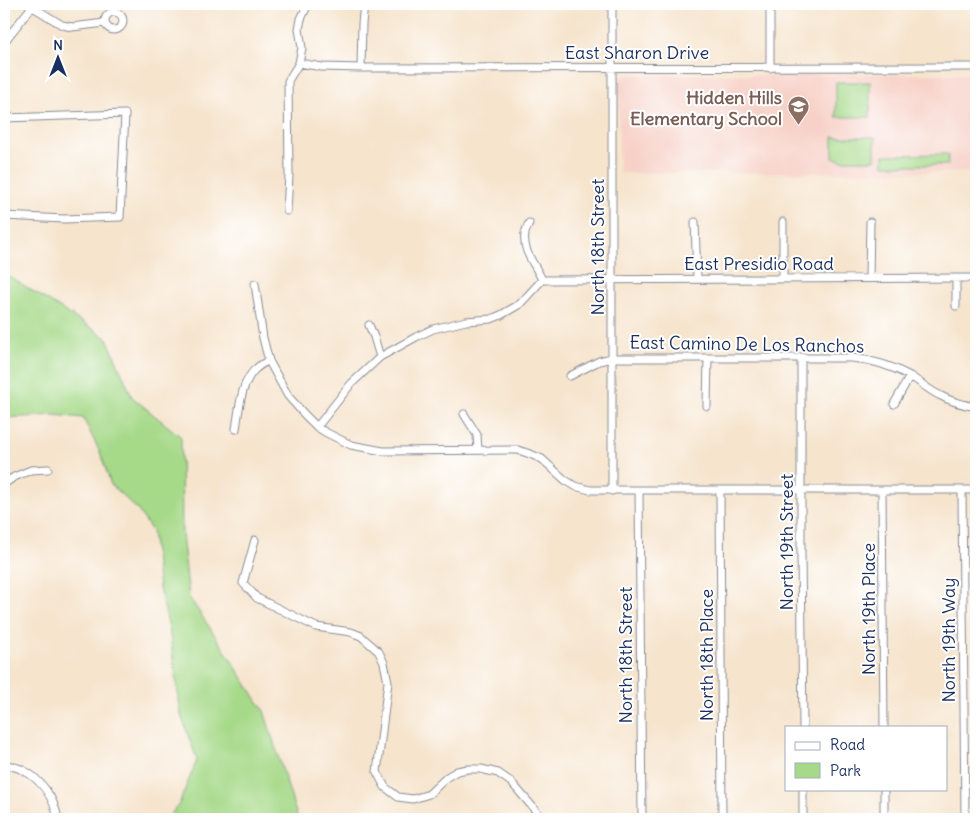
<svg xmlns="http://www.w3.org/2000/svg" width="980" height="823" viewBox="0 0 980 823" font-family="Delius,sans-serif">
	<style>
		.built { fill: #f7d1c7 }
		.green { fill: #a6d988; stroke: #608473 }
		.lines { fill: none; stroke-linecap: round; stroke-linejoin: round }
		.minor-casing { stroke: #888a95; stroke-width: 9 }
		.minor { stroke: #fff; stroke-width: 7 }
		.labels { text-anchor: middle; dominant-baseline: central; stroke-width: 4; stroke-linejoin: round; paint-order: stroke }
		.street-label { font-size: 18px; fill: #1b2f5e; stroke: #fff }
		.education-label { font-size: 18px; font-weight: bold; fill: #785e54; stroke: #fff; text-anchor: end }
	</style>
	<rect width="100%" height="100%" fill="#fff"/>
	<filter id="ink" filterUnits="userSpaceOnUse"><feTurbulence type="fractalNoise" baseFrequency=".02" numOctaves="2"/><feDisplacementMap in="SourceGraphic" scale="10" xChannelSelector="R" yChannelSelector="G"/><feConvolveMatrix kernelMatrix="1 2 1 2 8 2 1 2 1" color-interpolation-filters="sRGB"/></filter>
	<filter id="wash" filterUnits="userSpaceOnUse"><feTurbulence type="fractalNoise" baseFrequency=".0096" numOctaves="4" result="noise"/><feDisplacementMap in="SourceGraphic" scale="20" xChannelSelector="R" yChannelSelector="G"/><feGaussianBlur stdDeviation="1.12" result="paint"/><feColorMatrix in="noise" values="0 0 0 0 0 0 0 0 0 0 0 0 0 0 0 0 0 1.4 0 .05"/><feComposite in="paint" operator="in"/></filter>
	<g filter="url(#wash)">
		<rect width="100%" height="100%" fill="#f6e4cc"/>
		<path class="built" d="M976,74V172L619,173V81L624,75Z"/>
		<path class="green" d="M836,82H870V117H836Z
			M833,137H875V160H841L833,158Z
			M948,154V165H884V155Z
			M4,273L107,338L132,397L181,437L182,534L189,597L224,649L264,711L298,819H167L179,804L197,760L181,715L169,627L159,588L152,531L137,509L111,485L100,452L83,418L55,415L6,418L4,416Z"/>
	</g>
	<g filter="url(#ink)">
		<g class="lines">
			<defs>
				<path id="minor" d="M28,4L62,25L72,27L105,23
					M770,4V68
					M105 21a9 9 0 1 1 18 0a9 9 0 1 1-18 0Z
					M4,42L34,4
					M299,63L322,67L361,68L976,67
					M361,68L362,24L364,4
					M4,118L125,114L120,217L64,219L4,216
					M287,211L289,175L288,81L299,63L302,48L299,29L301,19L308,4
					M695,222L697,278
					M783,222V279
					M529,223C528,226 525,231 525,234C522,252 536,265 542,280
					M869,278L870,222
					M542,280L976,278
					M255,284L263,338L269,361L288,396L304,414L317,427L325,432L351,445L383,451L518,450L530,454L542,459L565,480L575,486L590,490H976
					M956,306V278
					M369,325L374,337L380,357
					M801,357V553L803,727
					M570,376L599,361L612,358H852C872,360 892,366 910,376C920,382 929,390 939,395C950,401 964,405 976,407
					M894,404L910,376
					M707,406L708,358
					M464,414L477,435L478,450
					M317,427L351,384L380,357L416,337L433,329L466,321L491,319L501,315L520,304L542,280
					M236,429C240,404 241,370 269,361
					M4,484L14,477L31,470L48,469
					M639,490L642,819
					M720,490L722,819
					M882,490L884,727
					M962,490L965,819
					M612,491V4
					M255,540L243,583L257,598L316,627L351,632L361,636L379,652L384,663L388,682L377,772L385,787L398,797L413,799L429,794L447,777L457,771L468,769H481L498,773L511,782L543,819
					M4,764C10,766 17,767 23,770C42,780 54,798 58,819
					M803,789V819
					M884,789V819"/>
			</defs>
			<use href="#minor" class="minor-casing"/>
			<use href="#minor" class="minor"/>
		</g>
	</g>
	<defs>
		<symbol id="school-pin" viewBox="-11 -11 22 30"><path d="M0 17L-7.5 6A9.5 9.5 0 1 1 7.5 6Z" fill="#8d6e63" stroke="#fff"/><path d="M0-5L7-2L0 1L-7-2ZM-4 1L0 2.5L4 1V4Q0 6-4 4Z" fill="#fff"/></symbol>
	</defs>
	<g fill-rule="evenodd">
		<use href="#school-pin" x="786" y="94" width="25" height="34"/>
	</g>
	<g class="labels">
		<g class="street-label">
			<text x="637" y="52">East Sharon Drive</text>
			<text transform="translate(597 247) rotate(-90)">North 18th Street</text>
			<text x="759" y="263">East Presidio Road</text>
			<text transform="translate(747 344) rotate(1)">East Camino De Los Ranchos</text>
			<text transform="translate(786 542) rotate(-90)">North 19th Street</text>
			<text transform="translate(868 609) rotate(-90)">North 19th Place</text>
			<text transform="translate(948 640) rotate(-90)">North 19th Way</text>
			<text transform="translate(625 655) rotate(-90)">North 18th Street</text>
			<text transform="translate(706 655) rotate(-90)">North 18th Place</text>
		</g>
		<g class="education-label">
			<text x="782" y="97">Hidden Hills<tspan x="782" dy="21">Elementary School</tspan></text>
		</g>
	</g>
	<rect width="980" height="823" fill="none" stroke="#fff" stroke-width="20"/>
	<rect x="785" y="726" width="162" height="65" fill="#ffffff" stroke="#a4acbf"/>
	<rect x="795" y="742" width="25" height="8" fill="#ffffff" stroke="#a4acbf"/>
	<text x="830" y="750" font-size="15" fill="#1b2f5e">Road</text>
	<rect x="795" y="763" width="25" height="15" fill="#a6d988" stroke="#a4acbf"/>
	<text x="830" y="776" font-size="15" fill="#1b2f5e">Park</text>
	<g transform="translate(58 58)" stroke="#ffffff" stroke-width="4" paint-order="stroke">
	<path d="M0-4L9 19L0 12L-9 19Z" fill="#1b2f5e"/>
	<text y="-8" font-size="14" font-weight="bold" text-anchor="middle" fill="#1b2f5e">N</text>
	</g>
</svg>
